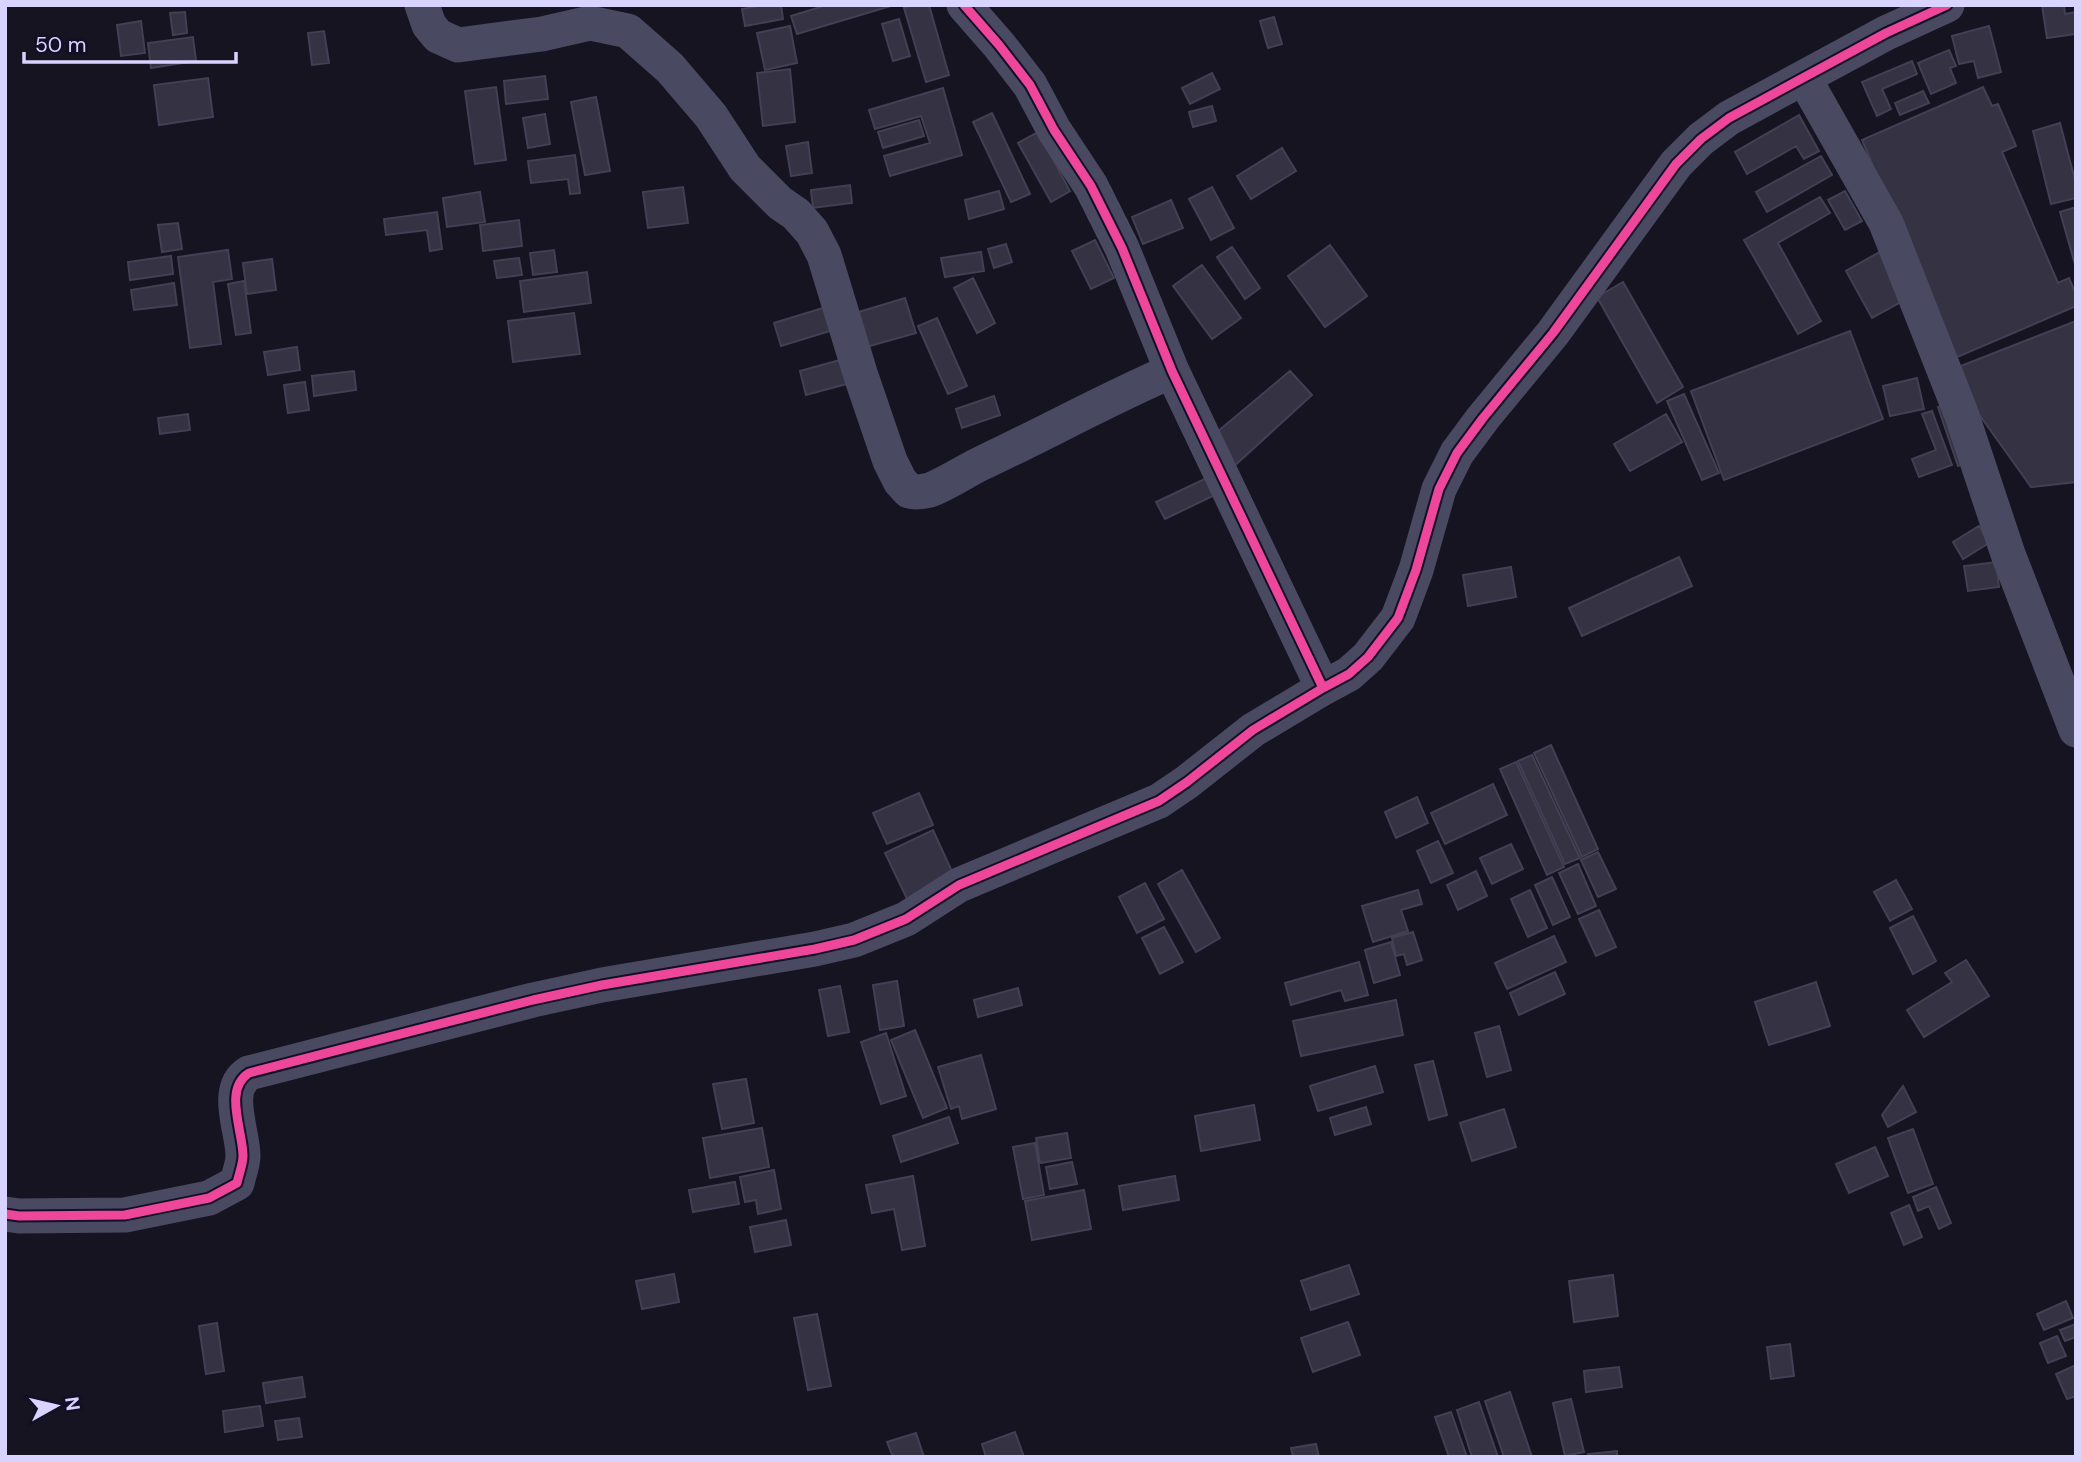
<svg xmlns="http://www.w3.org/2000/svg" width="2081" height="1462" viewBox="0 0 2081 1462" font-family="'DM Sans',sans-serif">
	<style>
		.building { fill: #343243; stroke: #433f54; stroke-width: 2 }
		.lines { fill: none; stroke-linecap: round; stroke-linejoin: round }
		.minor { stroke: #4a4962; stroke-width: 35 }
		.cycleway-casing { stroke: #130f26; stroke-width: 13 }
		.cycleway { stroke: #ed469a; stroke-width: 9 }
	</style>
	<rect width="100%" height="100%" fill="#161421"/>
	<path class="building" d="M763,5H781L783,19L745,26L742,9Z
		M827,5H894L797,34L791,16Z
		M914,5H929L949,75L926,82L904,8Z
		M2042,5H2064L2065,14L2076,12V34L2047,38Z
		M185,12L187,33L173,35L170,13Z
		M1274,17L1282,44L1268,48L1260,21Z
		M899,19L910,56L893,61L882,24Z
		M141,21L145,53L121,56L117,25Z
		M790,26L797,63L765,70L757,33Z
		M1989,26L2001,72L1978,78L1974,61L1959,64L1952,36Z
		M324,31L329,63L312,65L308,33Z
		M193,37L196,61L151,68L148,43Z
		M1949,50L1956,66L1950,68L1956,83L1931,94L1918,63Z
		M1912,61L1917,74L1882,89L1891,109L1877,116L1862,82Z
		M790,69L795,122L763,126L757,73Z
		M1212,73L1220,89L1190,104L1182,88Z
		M545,76L548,99L506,104L504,81Z
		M208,78L213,117L159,125L154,85Z
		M496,87L506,160L475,164L465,91Z
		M1983,87L1992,106L1998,104L2016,146L2002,152L2058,283L2069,278L2076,294V306L1955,358L1862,140Z
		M943,88L962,155L890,176L884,156L930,143L921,116L875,129L869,110Z
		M1923,91L1929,103L1900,115L1895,103Z
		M596,97L610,171L585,175L571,102Z
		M1212,106L1216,121L1193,127L1189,112Z
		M992,113L1030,194L1011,202L973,122Z
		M545,114L550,144L528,148L523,118Z
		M1799,115L1819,151L1804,159L1796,146L1747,174L1735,152Z
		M919,120L924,136L883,148L878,132Z
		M2060,123L2076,184V198L2051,204L2033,131Z
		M1038,132L1070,191L1051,202L1018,143Z
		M808,142L812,173L791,176L786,146Z
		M1282,148L1296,171L1251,199L1237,176Z
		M575,155L580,193L570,194L568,179L531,183L528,161Z
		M1821,156L1832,175L1767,212L1756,192Z
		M850,185L852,203L813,208L811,190Z
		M683,187L688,223L648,228L643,192Z
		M1212,187L1234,228L1211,240L1189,199Z
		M999,191L1004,209L969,219L965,200Z
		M1845,191L1862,221L1845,230L1828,200Z
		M480,192L485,222L447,227L443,198Z
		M1820,197L1830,213L1778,243L1821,321L1798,334L1744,240Z
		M1171,200L1183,228L1143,244L1132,217Z
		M2076,207V268L2060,212Z
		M437,212L442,249L430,251L427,230L386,235L384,219Z
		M519,220L522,246L483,251L480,225Z
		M178,223L182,249L162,252L158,225Z
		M1095,240L1114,278L1091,289L1072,251Z
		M1006,244L1012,262L994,268L988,249Z
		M1330,245L1367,296L1325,327L1288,276Z
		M1232,247L1260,288L1245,299L1217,257Z
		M228,250L232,279L213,282L221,344L190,348L178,257Z
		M554,250L557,272L533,275L530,253Z
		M1883,250L1910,297L1872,318L1846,271Z
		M981,252L984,271L945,277L941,258Z
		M171,256L173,274L130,280L128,262Z
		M519,258L522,275L497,278L494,261Z
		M272,259L276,290L247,294L243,263Z
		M1202,265L1241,318L1212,339L1173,286Z
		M587,272L591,303L524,312L520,281Z
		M973,278L995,323L977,333L954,288Z
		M244,281L251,333L236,335L228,284Z
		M1623,282L1683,387L1657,403L1597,297Z
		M174,283L177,305L134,310L131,290Z
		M905,298L916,333L859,349L849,315Z
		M826,307L833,330L781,346L774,323Z
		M574,313L580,354L513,362L508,321Z
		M937,318L967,386L948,394L918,326Z
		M2076,321V482L2031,487L1948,371Z
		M1850,331L1883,419L1724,480L1691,391Z
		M297,347L300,370L268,375L264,352Z
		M847,358L854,382L806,395L800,371Z
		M354,371L356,390L314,396L312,376Z
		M1290,371L1312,395L1231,469L1217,432Z
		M1917,378L1924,409L1890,416L1883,386Z
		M305,382L309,410L288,413L284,385Z
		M1684,394L1719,473L1702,480L1667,401Z
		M994,396L1000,415L962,428L956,409Z
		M1949,403L1969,462L1958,466L1938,407Z
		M1932,411L1952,465L1919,477L1912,459L1936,450L1922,414Z
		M188,414L190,430L160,434L158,418Z
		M1666,414L1682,442L1630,471L1614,444Z
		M1213,475L1221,492L1165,519L1156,502Z
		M1979,526L1989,543L1963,559L1953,542Z
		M1679,557L1692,586L1582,636L1569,608Z
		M1996,562L1999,587L1968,591L1964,566Z
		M1511,567L1516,597L1468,606L1463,575Z
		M1551,745L1598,849L1582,857L1534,753Z
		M1532,755L1580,858L1565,864L1518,761Z
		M1516,762L1564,867L1547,875L1500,769Z
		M1493,784L1507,815L1445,844L1431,813Z
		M919,793L933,825L887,844L873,813Z
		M1417,797L1428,823L1396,838L1385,812Z
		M933,830L955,878L908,901L885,853Z
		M1438,841L1453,873L1431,883L1417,851Z
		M1511,844L1523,869L1492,884L1480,858Z
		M1598,852L1616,889L1598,897L1581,860Z
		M1578,864L1596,906L1578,914L1559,873Z
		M1182,870L1220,938L1196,952L1158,884Z
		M1476,871L1487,896L1458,910L1447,885Z
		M1552,877L1570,917L1553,925L1535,885Z
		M1896,880L1912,909L1890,921L1874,892Z
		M1145,883L1164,919L1137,933L1119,897Z
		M1418,890L1422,904L1401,910L1408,931L1373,942L1362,906Z
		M1530,890L1547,928L1528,937L1511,899Z
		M1599,910L1616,947L1596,956L1579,919Z
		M1913,916L1936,961L1913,974L1890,928Z
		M1164,927L1183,962L1160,974L1142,938Z
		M1413,932L1422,960L1407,965L1404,954L1396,956L1392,938Z
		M1554,936L1566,962L1507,989L1495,963Z
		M1391,942L1400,975L1374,983L1365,950Z
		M1966,960L1989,996L1924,1037L1907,1010L1952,982L1945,973Z
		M1359,962L1368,995L1345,1001L1341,990L1291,1005L1285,983Z
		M1555,972L1565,994L1519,1015L1510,993Z
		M897,981L904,1026L880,1030L873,985Z
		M1816,982L1830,1026L1769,1045L1755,1002Z
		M840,986L849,1032L828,1036L819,990Z
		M1018,988L1022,1005L978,1017L974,1000Z
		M1396,1000L1403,1035L1301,1056L1293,1021Z
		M1499,1026L1511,1070L1487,1077L1475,1033Z
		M915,1030L947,1108L923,1118L891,1040Z
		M886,1033L906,1096L881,1104L861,1042Z
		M981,1055L996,1109L962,1119L959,1106L951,1109L938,1067Z
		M1433,1061L1447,1115L1429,1120L1415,1065Z
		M1375,1066L1383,1092L1318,1111L1310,1086Z
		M746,1079L754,1123L722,1129L713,1084Z
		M1903,1086L1916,1112L1888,1127L1882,1115Z
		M1254,1105L1260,1140L1201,1151L1195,1116Z
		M1366,1107L1371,1124L1335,1135L1330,1118Z
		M1504,1109L1516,1147L1472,1161L1460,1123Z
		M949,1117L958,1143L901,1162L893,1136Z
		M762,1128L769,1167L710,1178L703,1138Z
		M1913,1129L1933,1184L1908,1193L1888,1138Z
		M1067,1133L1071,1158L1040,1163L1036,1138Z
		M1035,1143L1044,1195L1023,1199L1013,1147Z
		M1875,1147L1888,1176L1849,1193L1836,1164Z
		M1072,1162L1077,1184L1050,1189L1046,1167Z
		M774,1170L781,1209L758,1214L756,1200L745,1202L740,1177Z
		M913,1176L925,1246L902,1250L894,1209L872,1213L866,1185Z
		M1175,1176L1179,1200L1123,1210L1119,1186Z
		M735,1182L739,1204L693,1212L689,1190Z
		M1936,1187L1951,1223L1939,1229L1929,1206L1918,1211L1913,1197Z
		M1084,1190L1091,1229L1032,1240L1025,1201Z
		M1909,1205L1922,1237L1904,1245L1891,1213Z
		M786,1220L791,1245L755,1252L750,1227Z
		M1349,1265L1359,1294L1311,1310L1301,1281Z
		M674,1274L679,1302L642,1309L636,1281Z
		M1613,1275L1618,1316L1574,1322L1569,1281Z
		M2066,1301L2073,1318L2044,1330L2037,1314Z
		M817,1314L831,1386L808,1390L794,1318Z
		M1348,1322L1360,1355L1313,1372L1301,1338Z
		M217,1323L224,1371L206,1374L199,1326Z
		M2076,1324V1337L2065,1341L2060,1330Z
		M2057,1336L2066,1356L2048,1363L2040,1343Z
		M1790,1344L1794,1376L1771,1379L1767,1347Z
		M2076,1365V1396L2067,1399L2056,1374Z
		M1619,1367L1622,1387L1586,1392L1584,1371Z
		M302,1377L305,1397L266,1403L263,1383Z
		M1510,1392L1532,1457H1504L1485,1401Z
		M1571,1399L1584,1452L1565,1456L1553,1403Z
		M1479,1402L1498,1457H1472L1457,1410Z
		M260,1406L263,1426L225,1432L223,1411Z
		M1451,1412L1467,1457H1449L1435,1417Z
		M299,1418L302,1437L278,1440L275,1421Z
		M1015,1432L1024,1457H986L982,1444Z
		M916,1433L924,1457H893L887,1442Z
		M1316,1444L1319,1457H1293L1291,1448Z
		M1617,1451V1457H1589L1588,1454Z"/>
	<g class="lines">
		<path class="minor" d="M422,5L429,25L438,36L458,45L542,34L590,23L628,31L670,68L711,116L745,168L780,203L796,214L812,232L824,255L861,376L890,461L900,481L909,491C916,493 922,492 930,490C948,483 965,471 982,463C1046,433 1107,399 1172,371
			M964,5L999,45L1030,85L1054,130L1091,186L1122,248L1172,371L1323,688L1349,674L1368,657L1398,618L1416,570L1439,489L1457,453L1483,418L1553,333L1676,164L1701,139L1729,118L1886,33L1947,5
			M1804,78L1886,223L1961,413L2008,554L2076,730
			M5,1214L19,1216L125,1215L209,1198L237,1183C239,1174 243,1164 243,1156C243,1131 223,1089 249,1073L533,1000L602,985L815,949L854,940L906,919L959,885L1159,801L1187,782L1253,730L1323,688"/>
		<defs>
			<path id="cycleway" d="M964,5L999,45L1030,85L1054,130L1091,186L1122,248L1172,371L1323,688L1349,674L1368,657L1398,618L1416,570L1439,489L1457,453L1483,418L1553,333L1676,164L1701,139L1729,118L1886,33L1947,5
				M5,1214L19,1216L125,1215L209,1198L237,1183C239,1174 243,1164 243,1156C243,1131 223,1089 249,1073L533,1000L602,985L815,949L854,940L906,919L959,885L1159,801L1187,782L1253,730L1323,688"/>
		</defs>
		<use href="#cycleway" class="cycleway-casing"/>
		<use href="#cycleway" class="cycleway"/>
	</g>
	<rect width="2081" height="1462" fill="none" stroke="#d9d4ff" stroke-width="14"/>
	<g transform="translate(56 1406) rotate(82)" stroke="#130f26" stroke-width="5" paint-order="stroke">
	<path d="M0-5L12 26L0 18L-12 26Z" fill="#d9d4ff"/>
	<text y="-10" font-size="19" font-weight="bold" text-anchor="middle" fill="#d9d4ff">N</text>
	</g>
	<path d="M24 52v10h212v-10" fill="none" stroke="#d9d4ff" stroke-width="3.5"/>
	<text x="35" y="52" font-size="21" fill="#d9d4ff" stroke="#130f26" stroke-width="5" paint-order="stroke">50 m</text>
</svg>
